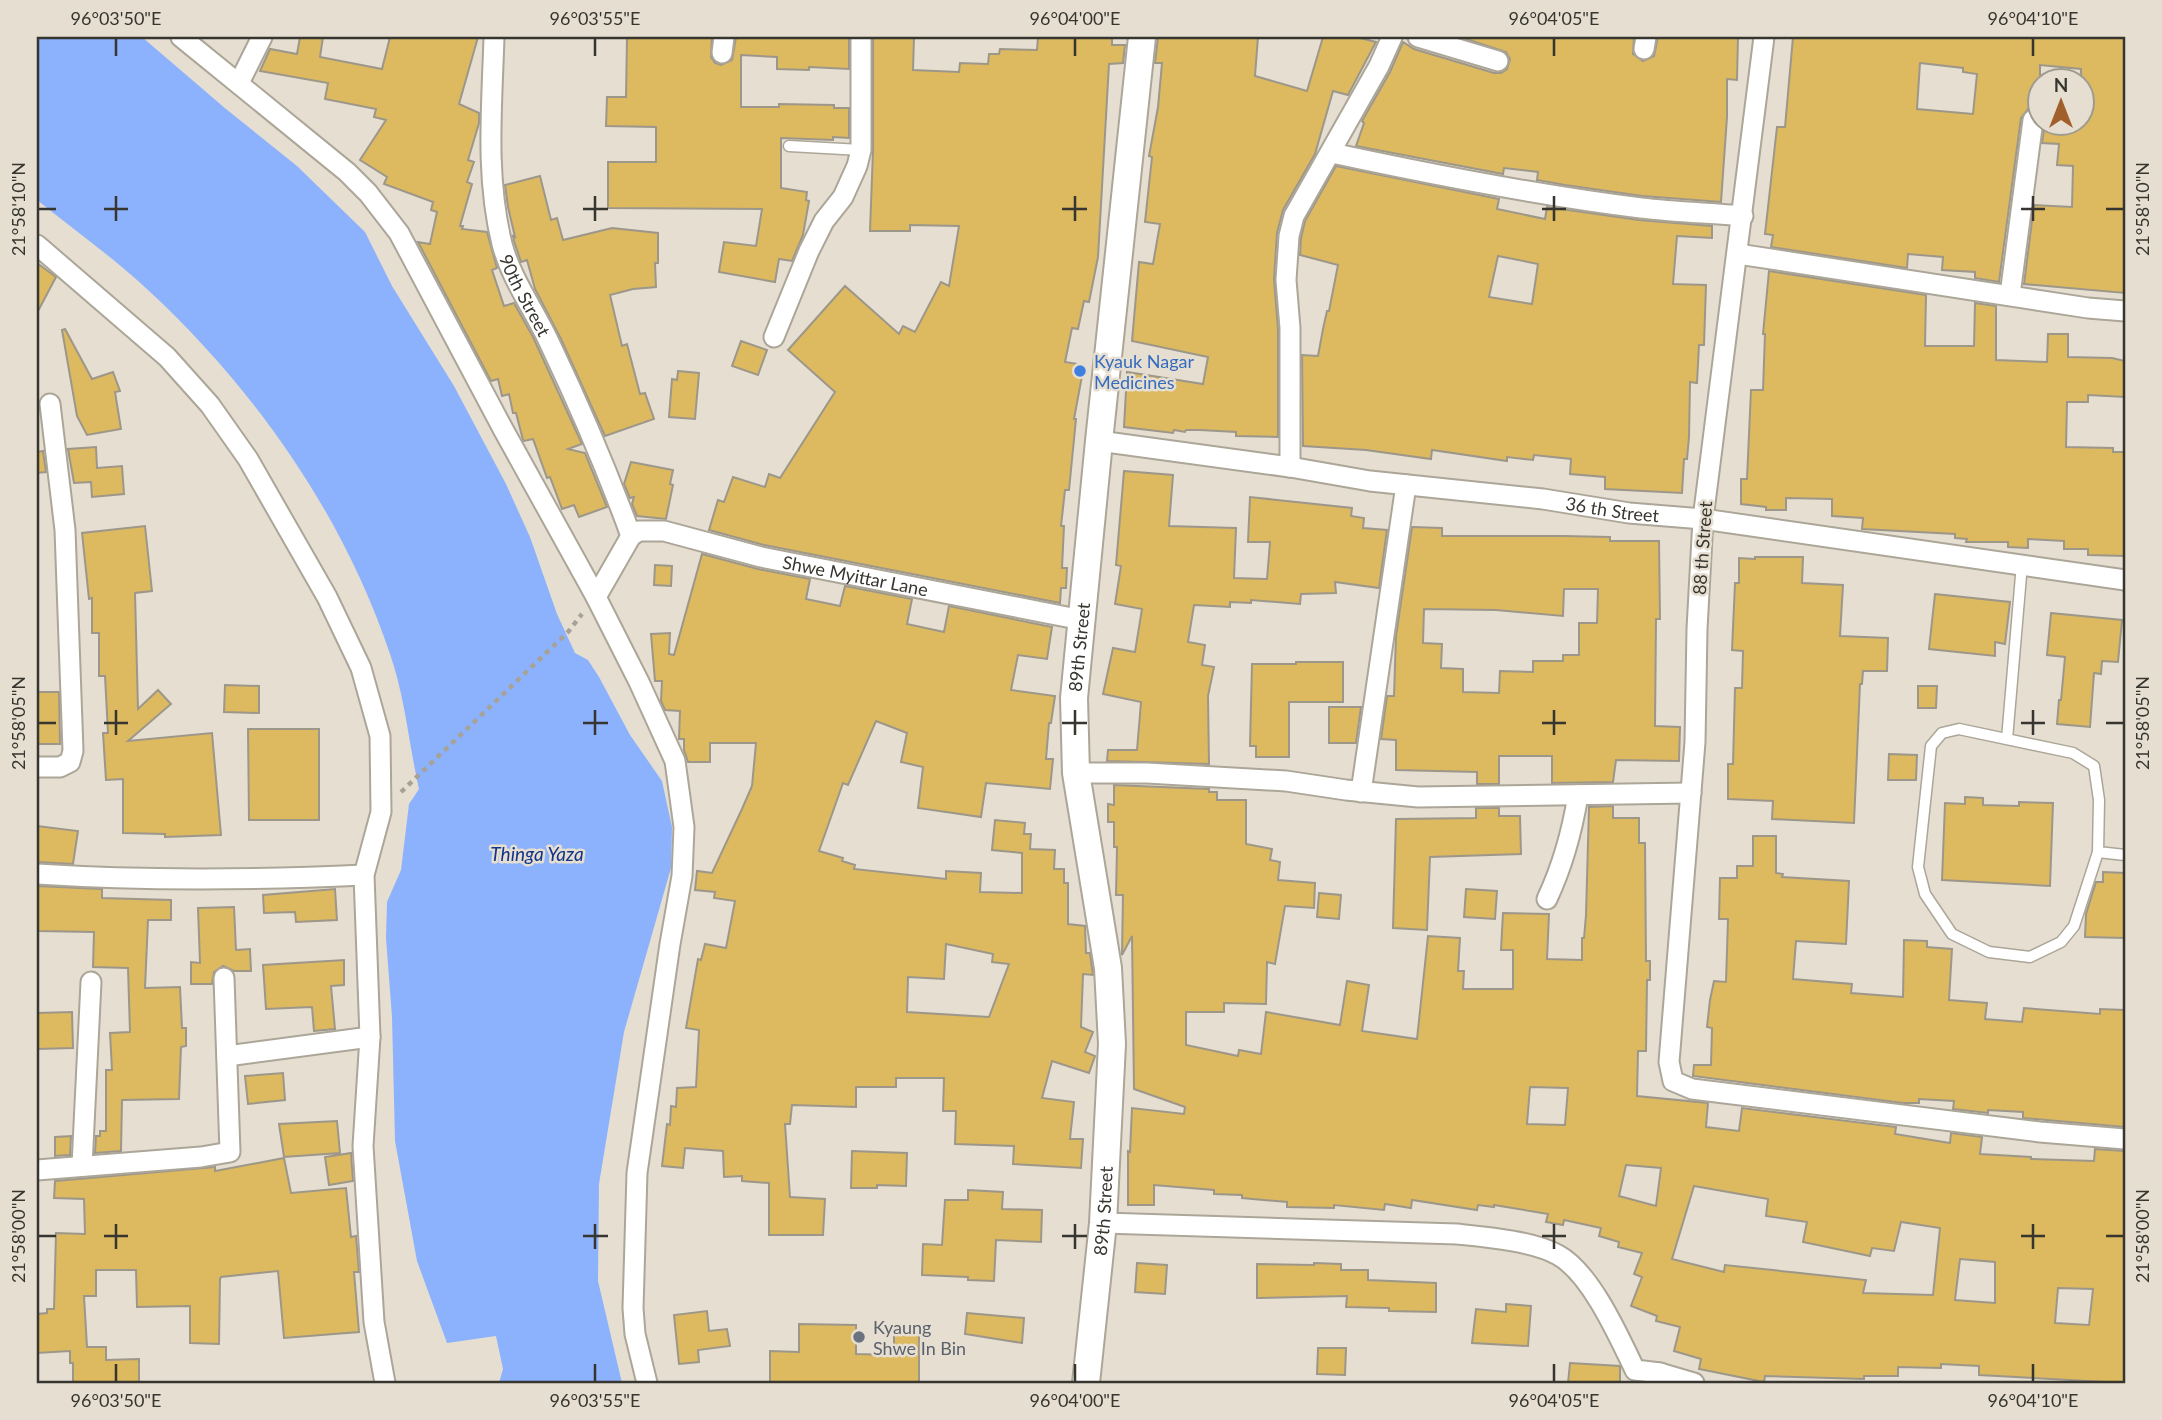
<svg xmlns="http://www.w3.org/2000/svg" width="2162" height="1420" viewBox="0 0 2162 1420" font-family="Lato,sans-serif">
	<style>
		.water { fill: #8cb1fd }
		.building { fill: #ddb960; stroke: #9d978a; stroke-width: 2; fill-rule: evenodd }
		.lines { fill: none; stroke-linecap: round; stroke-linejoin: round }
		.service-casing { stroke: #aca698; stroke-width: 13 }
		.minor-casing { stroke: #aca698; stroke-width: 23 }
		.secondary-casing { stroke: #aca698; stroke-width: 30 }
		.path { stroke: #a7a297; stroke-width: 4.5; stroke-dasharray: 5 5; stroke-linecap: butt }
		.service { stroke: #fff; stroke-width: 10 }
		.minor { stroke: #fff; stroke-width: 19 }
		.secondary { stroke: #fff; stroke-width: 26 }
		.ticks { fill: none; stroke: #37352f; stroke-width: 2.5 }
		.shop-dot { fill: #3f7fe0; stroke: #e6dfd1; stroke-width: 2.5 }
		.worship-dot { fill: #6b7280; stroke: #e6dfd1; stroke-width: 2.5 }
		.labels { text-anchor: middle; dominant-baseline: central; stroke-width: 5; stroke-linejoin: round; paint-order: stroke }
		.street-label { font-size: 18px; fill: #37352f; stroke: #e6dfd1 }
		.shop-label { font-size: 18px; fill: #366cbe; stroke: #e6dfd1; text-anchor: start }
		.worship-label { font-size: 18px; fill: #5b616d; stroke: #e6dfd1; text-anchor: start }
		.water-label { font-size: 19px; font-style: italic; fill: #123589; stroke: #e6dfd1 }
		.neatline { fill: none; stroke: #37352f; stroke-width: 2.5 }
		.ticks-label { font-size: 18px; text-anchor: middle; fill: #37352f }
	</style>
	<rect width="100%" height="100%" fill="#e6dfd1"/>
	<path class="water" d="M37,37H142L226,109L297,166L365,232L392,286L454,386L506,484L530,537L557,614L575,653L588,660L599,677L630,735L662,781L672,827L671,868L624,1032L599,1184L598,1281L622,1383H499L503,1369L496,1336L447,1343L417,1261L395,1141L392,1017L386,938L387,902L401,870L409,804L419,789C409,745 405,697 390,654C344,516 255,389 148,290C114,258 74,230 37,200Z"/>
	<path class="building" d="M300,37H323L320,57L382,69L390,37H478L459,104L479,113V123L468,160L474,162L467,182L472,184L460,226H463L462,229L487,232L497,268L492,270L504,306L514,303L533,337L582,444L568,449L585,453L607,507L579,517L574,505L562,509L550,477L547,478L533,439L524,441L523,440L516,413H513L509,394L502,396L498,379L491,381L418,242L430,244L437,212L431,210L433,202L384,184L387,177L360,160L386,120L374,117L376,109L325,99L328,83L260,71L270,49L297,54Z
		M627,37H712L711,57L715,63L721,65L732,60L736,37H849V69L809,67V70L777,69V57L741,55V107H779V104L834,105V108H849V138L833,137V140L781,138V188L807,192L806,200L809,201L803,235L792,261L779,259L775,282L719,272L724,242L756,246L762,209L608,208V162H656V127L606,126L607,97H626Z
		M873,37H914L913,70L959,72L960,63L988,64L989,54H999L1000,49L1037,50L1038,37H1112V45H1125L1123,63L1109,64L1098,257L1089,302L1084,301L1078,329L1072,328L1065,362L1084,365L1074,419H1076L1069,490H1065L1061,526H1064L1062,568H1067L1066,588H1061L1060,603L764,545L709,530L718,500L724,502L733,477L765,487L769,474L780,478L835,392L788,350L845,286L899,334L903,326L915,332L941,282L949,286L959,226L910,225V231H870L873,150Z
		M1158,37H1258L1255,76L1307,91L1323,37H1356L1376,42L1348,95L1333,91L1315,154L1283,210L1277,233L1274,279L1278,329V437L1236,436V432L1200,430H1186L1185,432L1174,430L1173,433L1124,427L1127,372L1203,384L1208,357L1132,341L1139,262L1153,264L1160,224L1145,222L1152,157L1149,156L1158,107L1162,63H1155Z
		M1460,37H1634L1633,54L1643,61L1654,56L1658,37H1738L1737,80L1727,79V117L1721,202L1642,196L1565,185L1537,180L1538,172L1504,168L1503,174L1356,146L1364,123L1362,121L1390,72L1403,42L1414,49L1494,73H1501L1507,69L1510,59L1506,52Z
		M1793,37H2125V293L2024,284L2034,205L2072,207L2073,166L2057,165L2059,144L2042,143L2045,122H2082L2081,69L2040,65V110L2028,109L2021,118L1999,282L1975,278V272L1942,270L1943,257L1908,254L1907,268L1771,247L1773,235L1765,234L1777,127H1785ZM1920,63L1963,68V72L1977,74L1973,114L1917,109Z
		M1336,166L1499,199L1497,209L1545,219L1547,207L1639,220L1712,226V238L1677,236L1673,284L1706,285L1704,345H1699L1697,383L1690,382L1689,437L1687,459H1684L1682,493L1605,489V477L1570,474L1571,459L1534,455L1533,460L1507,457V461L1432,450L1431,459L1366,450L1303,446L1302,355L1318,356L1323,329L1327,311H1329L1338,265L1300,255L1301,238L1305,221ZM1498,256L1538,264L1532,304L1489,297Z
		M540,176L551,220L557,218L563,240L612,228L658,233V263H655L656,287L633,289L610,295L622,346L627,344L640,394L645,393L654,419L605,436L561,339L535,289L527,260L521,262L514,241L513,236L515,237L508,207L505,185Z
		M37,263L56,277L37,313Z
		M1769,271L1926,295L1925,346H1974L1975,303L1996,306V360L2047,362L2048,334H2068V357L2112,358L2125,361V397L2088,395V402H2067L2066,447L2113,448V452H2125V556L2088,555V549H2064V541L2028,539V548L2008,547V542H1966L1967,539L1955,538V534L1862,529L1863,518L1832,516V499L1786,498V510H1766V507L1741,504V479H1747L1751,390H1763L1765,334H1763Z
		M65,329L92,379L113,372L120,391L115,392L121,429L87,435L77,416L62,330Z
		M741,341L767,350L758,375L732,366Z
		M678,371L699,373L695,419L669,417L672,379L677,380Z
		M96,447L97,468L122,466L124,494L92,497L91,482L74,483L68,449Z
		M43,451L46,472L37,473V452Z
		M631,462L673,470L670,484L673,485L666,519L637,516L632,504L634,497L630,498L624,484Z
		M1124,471L1173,475L1169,526L1236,528L1234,578L1267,579L1270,542H1248L1250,497L1352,508L1351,516L1364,518L1363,528L1387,530L1379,588L1335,582L1336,593L1301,594L1300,604L1251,600V603L1230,602V607L1194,605L1188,642L1205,645L1202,665L1214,667L1208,696L1209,764L1107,761L1108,750H1137L1141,702L1103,694L1113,648L1135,652L1142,609L1115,604L1121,566L1116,565Z
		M145,526L152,591L135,593L138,709L158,690L171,704L128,741L212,733L221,835L165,837V834L123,833V779L106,780L103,733H108L105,676H99V633H92V598L89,599L82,533Z
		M1412,527L1442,528V536H1564L1610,537V541H1659L1660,619H1656L1655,726L1680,727L1679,761L1616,760L1613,782L1552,783V756H1499V784H1477V772L1396,770V740L1381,739L1387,696H1394L1396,636ZM1564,589H1598L1597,623H1579V655H1563V661H1533V672L1500,671L1499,693L1463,692V669L1441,668L1442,644L1423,643L1424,609L1496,610L1563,616Z
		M702,554L758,569L810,579L806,599L840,606L845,586L912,599L907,624L944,632L949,606L1052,627L1047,659L1018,655L1011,690L1055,696L1051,723H1049L1046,759H1053L1050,789L986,783L981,817L918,808L923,767L901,762L907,733L876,721L848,785L843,783L819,851L843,858L842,861L855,865L854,869L946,879V871L981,873L980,892L1022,893V853L992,850L995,820L1025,823L1024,834H1031L1030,849L1055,850L1054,869H1064V883H1068V924L1085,926L1086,953H1090L1093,975L1083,974L1081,1027L1093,1032L1085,1052L1095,1056L1089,1073L1052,1061L1042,1098L1074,1102L1070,1139H1083L1081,1168L1013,1164L1014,1146L955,1144L956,1111H943L944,1078H896V1087H856V1107L792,1105L790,1124H785L790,1197L825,1199L823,1235H769V1183L742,1181V1176L724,1177L723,1151L685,1148L683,1168L662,1166L667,1124L670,1125L671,1106L676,1107L677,1088L696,1087L699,1030L686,1028L698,959L701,960L705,944L726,948L735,901L714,898L715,892L695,890L697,871L712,873L742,809L752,786L756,743H710V762H688L684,750V739H679L680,711L665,710L661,701L662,681H655L651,634L670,633L669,654L674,655ZM946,944L993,954L992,962L1009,964L989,1017L907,1012L908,977L944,979Z
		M1755,557H1803L1802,583L1843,585L1840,636L1888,638L1887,671H1863L1862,684H1860L1854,823L1772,819L1773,801L1728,799V764H1733L1735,688H1742L1743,651L1732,650L1735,583H1739V558L1755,559Z
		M655,565L672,566L671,586L654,585Z
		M1935,594L2010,602L2005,644L1995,642V656L1929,649Z
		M2051,613L2122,620L2118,662L2102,661L2101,674L2094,673L2090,727L2057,724L2059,700H2061L2065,657L2047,655Z
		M1296,662H1343V702H1289V757H1256V746H1250L1252,664H1296Z
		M225,685L259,686V713L224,712Z
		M1918,686H1937L1936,708H1918Z
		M37,692H59L60,744H37Z
		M1329,707H1361L1356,743H1329Z
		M248,729H319V820H249Z
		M1889,754L1917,755L1916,780H1888Z
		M1114,785L1209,789V792H1217V800H1246V844L1272,849L1270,860L1280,862L1278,880L1315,883L1314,908L1285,906L1275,964L1267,962L1266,1004L1224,1003V1012H1186V1045L1238,1056L1239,1050L1261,1054L1266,1012L1340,1025L1347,981L1369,985L1362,1031L1417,1039L1428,936L1460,938L1458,971H1464L1463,989H1513V950H1501L1503,913L1549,914L1547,959L1582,960V938H1584L1586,915L1589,807L1613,806V818H1639V843H1645L1646,961H1650V980H1647L1646,1051H1638L1637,1096L1708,1103L1706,1127L1739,1131L1742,1108L1896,1127L1895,1134L1950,1143L1951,1133L1982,1137L1980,1154L2031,1157V1159L2094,1161L2095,1149L2125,1151V1383L1979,1375V1366L1941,1364V1368L1898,1367V1376H1864V1379L1765,1376L1764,1382L1699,1369L1701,1359L1674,1351L1680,1327L1656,1321L1657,1316L1631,1306L1642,1277L1634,1274L1642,1253L1618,1247L1619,1242L1599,1236L1601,1228L1564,1220L1563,1225L1546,1222L1548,1214L1494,1205V1207L1478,1205L1477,1210L1412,1200L1411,1208L1385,1204L1384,1210L1334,1205V1208L1287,1207V1202L1242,1198V1195L1214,1194V1190L1154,1185V1205H1128V1151L1130,1152L1132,1108L1184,1114L1185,1107L1134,1089L1132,936L1122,955L1123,895H1116L1117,847H1114V822H1108V804L1114,805ZM1530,1087L1568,1088L1565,1125L1527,1124ZM1626,1165L1661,1168L1656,1206L1619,1196ZM1694,1186L1768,1199L1766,1216L1807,1222L1803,1242L1870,1256L1872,1248L1894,1251L1901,1222L1940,1228L1933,1295L1863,1293L1866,1280L1725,1265L1724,1272L1672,1259ZM1960,1259L1995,1262V1303L1955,1300ZM2058,1288L2093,1289L2089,1325L2055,1323Z
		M1965,797L1983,798V805L2019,806V802L2053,803L2050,886L1942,880L1945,803L1965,804Z
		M1476,808H1499V816H1520L1521,854L1430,857L1427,930L1393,928L1396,819L1476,818Z
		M37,826L78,831L73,864L37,862Z
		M1753,836H1776V873L1783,874L1782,877L1849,881L1846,944L1796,941L1793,979L1852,984L1851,993L1903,997L1904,940L1927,941V947L1952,949L1949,1000L1987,1003L1985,1019L2022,1022L2024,1008L2100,1014V1009L2125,1010V1127L2023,1118V1112L1988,1110V1113L1953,1109L1954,1101L1919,1099V1103H1903L1693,1076L1694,1065H1711L1712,1028L1707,1027L1710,1000L1714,981L1726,982L1728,919H1719L1720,878H1737V866H1753Z
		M2103,872L2125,873V938L2085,937L2086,914L2096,882H2103Z
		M37,886L102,889V898L171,900V920H148L145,988L180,987L182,1028H186V1046L181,1047L179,1099L122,1100L121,1151L95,1153L96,1136H100V1131H106V1070H112L110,1033L130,1032L128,968L93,967L94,932L37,931Z
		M335,889L337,920L296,922L295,912L264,913L263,895Z
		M1466,889L1497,891L1495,919L1464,917Z
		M1319,893L1341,895L1339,919L1317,917Z
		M234,907L236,950L250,949L251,971H234L223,966L214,972L212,984H191V962L200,963L198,908Z
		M344,960V985L331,986L335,1029L314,1031L312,1007L266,1009L263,965Z
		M72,1012L73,1048L37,1049V1013Z
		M283,1073L285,1100L248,1104L245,1076Z
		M337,1121L340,1153L284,1157L279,1124Z
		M71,1136L70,1155L55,1156V1137Z
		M852,1151L907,1153L906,1186L877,1185V1188H851Z
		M351,1153L353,1181L329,1185L325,1157Z
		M284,1158L291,1193L346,1188L351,1237L356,1236L359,1272H354L359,1332L284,1338L278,1271L221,1277L220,1279L219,1344L190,1343V1306L137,1307L136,1270H96V1296H84L87,1347H106V1360L139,1359V1383H73V1363H70V1351L37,1353V1314L47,1313V1309H54L56,1233L85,1234L84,1199L54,1198L55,1181L215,1167V1171Z
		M968,1190L1003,1192L1002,1209L1042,1210L1041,1242L996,1240L994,1281L968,1280V1277L922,1275L923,1244L942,1245L945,1200H968Z
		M1137,1263L1167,1265L1165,1294L1135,1292Z
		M1314,1263L1341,1264V1270H1368V1280L1436,1283V1312L1389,1311V1308L1346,1307L1347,1296L1257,1298V1264L1314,1265Z
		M1506,1304L1531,1306L1528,1346L1472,1343L1476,1309L1506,1312Z
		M707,1311L709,1331L727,1329L730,1346L698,1350L699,1362L679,1364L674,1315Z
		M967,1313L1024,1318L1022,1343L965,1334Z
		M799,1324L856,1325V1354L894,1355V1329H919V1383H770V1351L799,1352Z
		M1318,1348H1346L1345,1375L1317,1374Z
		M1570,1363L1620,1366V1383H1568Z"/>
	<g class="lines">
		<defs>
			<path id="service" d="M789,146L861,150
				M1959,729L2073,753L2094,766L2099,800L2098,852L2074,926L2061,942L2030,957L1989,952L1952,934L1925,894L1918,867L1931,746L1942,733Z
				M2007,739L2022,564
				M2098,852L2125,855"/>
			<g id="minor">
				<path d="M181,37L347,172L368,193L399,233L503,429L596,597L639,682L675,761L684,827L682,876L670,944L637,1173L633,1308L635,1334L647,1383"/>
				<path id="s1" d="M494,37C492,106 485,175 502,244C511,279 535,311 550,344C580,407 607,470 631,536"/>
				<path d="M1418,37L1498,61"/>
				<path d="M1764,37L1703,519L1697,629L1695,742L1669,1062L1673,1081L1692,1089L2040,1132L2125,1139"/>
				<path d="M1644,49L1646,37"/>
				<path d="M722,53L724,37"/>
				<path d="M239,83L262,37"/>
				<path d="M1332,153C1434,175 1537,195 1641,208C1675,212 1709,213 1743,216"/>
				<path d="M37,245L167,357L210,405L248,459L327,597L361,668L380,736L381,812L364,875L370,1037L363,1146L374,1322L385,1383"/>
				<path d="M1738,254L2088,308L2125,311"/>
				<path d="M2010,295L2033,120"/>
				<path d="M774,337L809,251L824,221L843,197L857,166L861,150V37"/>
				<path id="s2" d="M1099,441L1290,467L1370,481L1543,499L1629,513L1703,519L2125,580"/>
				<path d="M1290,467V328L1286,280L1289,236L1294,216L1379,66L1392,37"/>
				<path id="s3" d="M631,536L639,531H664L761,557L1082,620"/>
				<path d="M596,597L631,536"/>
				<path d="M37,767H60L70,762L73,751L65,530L50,404"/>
				<path d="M1076,773H1147L1286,781L1346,790L1418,797L1691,793"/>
				<path d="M1361,792L1406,485"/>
				<path d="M37,874C146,881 255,880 364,875"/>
				<path d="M1547,899C1563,865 1572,832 1578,795"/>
				<path d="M227,1056L370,1037"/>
				<path d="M82,1166L91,982"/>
				<path d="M37,1170L201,1157L230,1152L224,978"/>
				<path d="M1103,1223L1457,1234C1486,1237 1533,1241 1558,1255C1591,1273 1619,1337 1635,1370L1660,1373L1659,1383"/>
				<path d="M1660,1373L1694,1383"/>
			</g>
			<g id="secondary">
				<path id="s4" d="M1086,1383L1103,1223L1112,1044L1108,968L1076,773L1074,698L1099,441L1142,37"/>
			</g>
		</defs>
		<use href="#service" class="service-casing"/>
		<use href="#minor" class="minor-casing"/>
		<use href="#secondary" class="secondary-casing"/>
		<path class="path" d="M401,792L568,632L582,614"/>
		<use href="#service" class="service"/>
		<use href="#minor" class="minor"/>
		<use href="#secondary" class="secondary"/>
	</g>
	<path class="ticks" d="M116,38V56M595,38V56M1075,38V56M1554,38V56M2033,38V56M116,196V221M595,196V221M1075,196V221M1554,196V221M2033,196V221M38,209H56M104,209H128M583,209H608M1062,209H1087M1542,209H1566M2021,209H2045M2106,209H2124M116,710V735M595,710V735M1075,710V735M1554,710V735M2033,710V735M38,723H56M104,723H128M583,723H608M1062,723H1087M1542,723H1566M2021,723H2045M2106,723H2124M116,1224V1249M595,1224V1249M1075,1224V1249M1554,1224V1249M2033,1224V1249M38,1236H56M104,1236H128M583,1236H608M1062,1236H1087M1542,1236H1566M2021,1236H2045M2106,1236H2124M116,1364V1382M595,1364V1382M1075,1364V1382M1554,1364V1382M2033,1364V1382"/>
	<circle class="shop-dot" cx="1080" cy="371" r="7"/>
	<circle class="worship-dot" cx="859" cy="1337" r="7"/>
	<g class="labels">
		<g class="street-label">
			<text stroke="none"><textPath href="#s1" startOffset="264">90th Street</textPath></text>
			<text stroke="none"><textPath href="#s2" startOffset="518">36 th Street</textPath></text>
			<text transform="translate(1702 548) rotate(-86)">88 th Street</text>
			<text stroke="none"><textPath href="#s3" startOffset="231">Shwe Myittar Lane</textPath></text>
			<text stroke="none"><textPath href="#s4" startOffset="740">89th Street</textPath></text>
			<text stroke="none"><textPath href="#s4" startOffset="173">89th Street</textPath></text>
		</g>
		<g class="shop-label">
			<text x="1094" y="361">Kyauk Nagar<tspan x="1094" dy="21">Medicines</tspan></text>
		</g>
		<g class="worship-label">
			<text x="873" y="1327">Kyaung<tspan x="873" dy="21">Shwe In Bin</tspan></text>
		</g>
		<g class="water-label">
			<text x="537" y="853">Thinga Yaza</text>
		</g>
	</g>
	<rect width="2162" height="1420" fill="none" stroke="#e6dfd1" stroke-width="77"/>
	<g transform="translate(2061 102)"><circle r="33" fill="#e6dfd1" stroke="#a09b90" stroke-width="2"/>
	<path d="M0-5L12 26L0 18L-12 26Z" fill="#a1602b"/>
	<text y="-10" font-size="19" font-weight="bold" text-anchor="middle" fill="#37352f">N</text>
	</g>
	<rect x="38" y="38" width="2086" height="1344" class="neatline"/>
	<g class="ticks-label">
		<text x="116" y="25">96°03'50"E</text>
		<text x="595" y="25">96°03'55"E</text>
		<text x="1075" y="25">96°04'00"E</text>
		<text x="1554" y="25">96°04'05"E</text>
		<text x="2033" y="25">96°04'10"E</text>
		<text transform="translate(19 209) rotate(-90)" y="6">21°58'10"N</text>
		<text transform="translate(2143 209) rotate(-90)" y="6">21°58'10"N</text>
		<text transform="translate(19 723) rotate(-90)" y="6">21°58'05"N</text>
		<text transform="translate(2143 723) rotate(-90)" y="6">21°58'05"N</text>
		<text transform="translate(19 1236) rotate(-90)" y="6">21°58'00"N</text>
		<text transform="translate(2143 1236) rotate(-90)" y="6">21°58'00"N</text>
		<text x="116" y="1407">96°03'50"E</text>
		<text x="595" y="1407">96°03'55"E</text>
		<text x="1075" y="1407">96°04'00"E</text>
		<text x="1554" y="1407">96°04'05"E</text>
		<text x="2033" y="1407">96°04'10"E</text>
	</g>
</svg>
